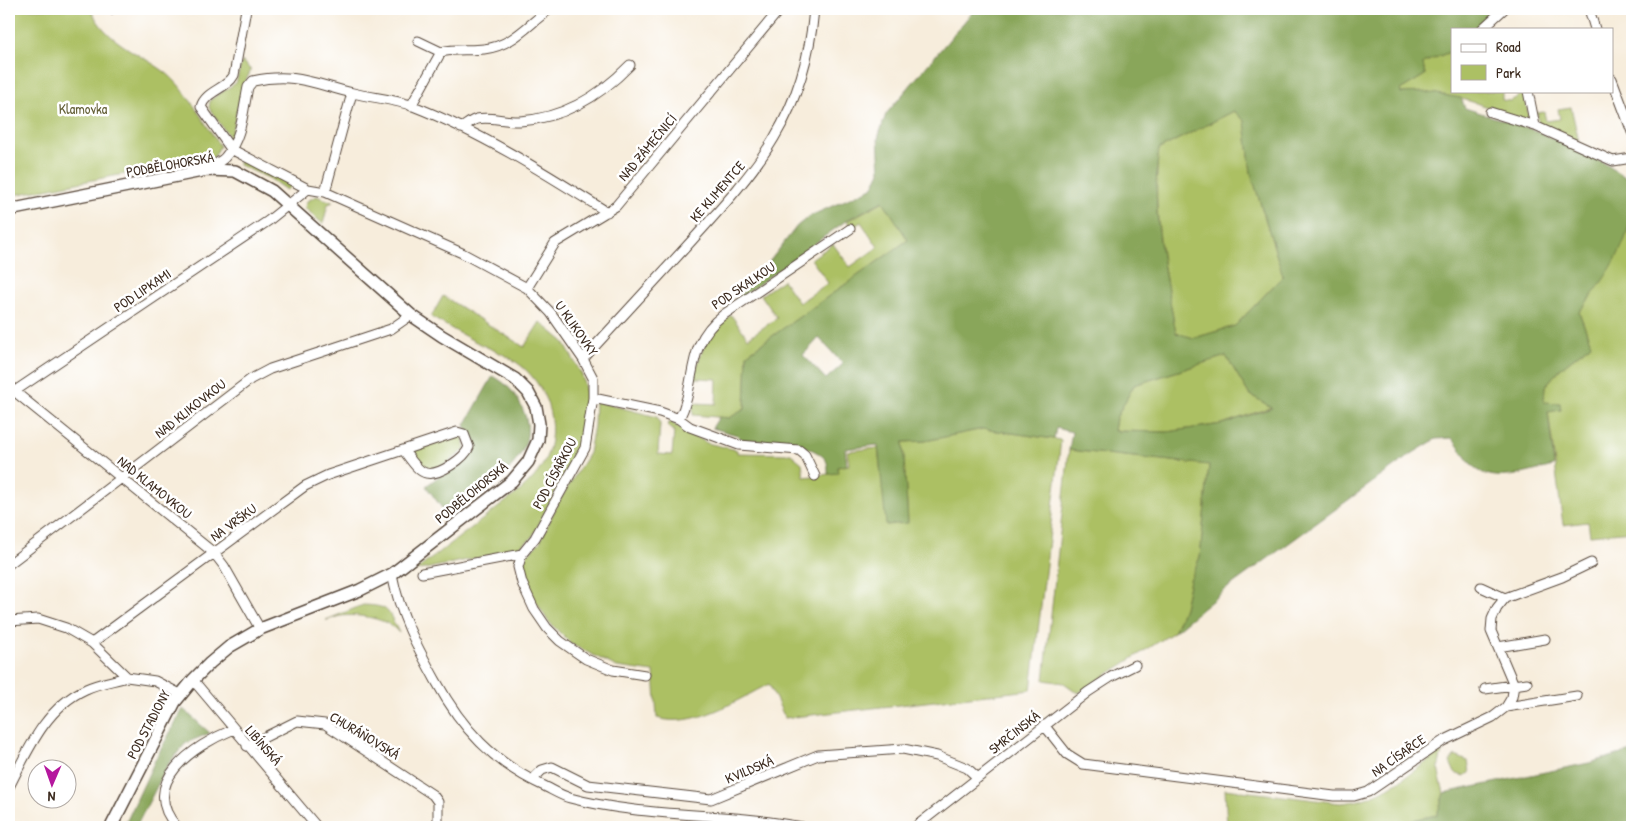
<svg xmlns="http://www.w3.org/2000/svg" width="1641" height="836" viewBox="0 0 1641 836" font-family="'Patrick Hand',sans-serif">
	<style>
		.green { fill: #acc064; stroke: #747541 }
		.forest { fill: #89a65a; stroke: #62683c; fill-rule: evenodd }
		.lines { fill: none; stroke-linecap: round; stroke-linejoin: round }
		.minor-casing { stroke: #57473a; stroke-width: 11 }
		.major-casing { stroke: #57473a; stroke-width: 14 }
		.minor { stroke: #fff; stroke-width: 9 }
		.major { stroke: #fff; stroke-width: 11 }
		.labels { text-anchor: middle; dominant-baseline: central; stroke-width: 5; stroke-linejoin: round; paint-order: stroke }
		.park-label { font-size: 14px; fill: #635e36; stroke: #fff }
		.street-label { font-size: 14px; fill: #3b2a1e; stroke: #fff }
	</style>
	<rect width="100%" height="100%" fill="#fff"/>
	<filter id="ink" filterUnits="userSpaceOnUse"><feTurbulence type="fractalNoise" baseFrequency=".02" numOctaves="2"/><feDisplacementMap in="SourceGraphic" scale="10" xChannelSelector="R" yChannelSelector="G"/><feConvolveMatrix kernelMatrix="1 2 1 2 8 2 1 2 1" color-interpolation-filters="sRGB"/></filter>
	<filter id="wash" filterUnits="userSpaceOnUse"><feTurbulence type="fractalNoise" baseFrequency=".0096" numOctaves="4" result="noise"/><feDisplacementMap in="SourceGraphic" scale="20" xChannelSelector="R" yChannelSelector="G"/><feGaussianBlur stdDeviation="1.12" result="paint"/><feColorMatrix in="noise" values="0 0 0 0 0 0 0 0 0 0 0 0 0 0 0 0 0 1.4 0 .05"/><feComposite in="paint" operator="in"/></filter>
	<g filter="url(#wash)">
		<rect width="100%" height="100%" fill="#f7eddc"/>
		<path class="green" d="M9,9H91C105,42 138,52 165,72C186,88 205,124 220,146L214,157L9,196Z
			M1452,51L1450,52L1452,91H1502V100L1510,101L1518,97V91H1524L1529,118L1521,119C1481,104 1445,90 1401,93L1400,90L1425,75L1423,63Z
			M242,61L251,70L243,87L230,138L209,108L210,100L236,83Z
			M1571,107L1579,142L1539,127L1537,113L1544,112L1546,121L1560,119L1558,109Z
			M1234,111L1245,120L1251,173L1283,276L1235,326L1194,338L1176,334C1165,273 1151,211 1159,149Z
			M244,160L290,184V187L286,190L269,178L239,165V161Z
			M316,196L333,202L328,204L323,224L305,208L306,202Z
			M884,201L908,240L747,354L745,409L729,418L693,415V403L716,404L717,379L694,378C701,350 707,333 731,315L748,338L777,318L761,295L783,280L799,303L828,283L811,259L833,244L850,267L878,247L861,222L852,228L847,221Z
			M1632,206V531L1590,535L1588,522L1563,525L1548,411L1561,409L1543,403L1545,386L1562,367L1591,344L1579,312C1604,281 1623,245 1632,206Z
			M443,296L524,347L540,322L563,341L582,375L586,393L587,418L582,438L532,538L515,550L415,571L521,490C531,481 539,473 545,460C561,426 547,383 516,362C505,354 490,349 478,343C462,335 447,326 431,317Z
			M1226,356L1249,394L1272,407L1222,424L1167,432L1114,431L1116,418L1134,385Z
			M595,401L657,417L660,424L658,454L672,455L674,431L667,425L670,422L707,443L737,450V453L791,454L802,463L804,477L838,473L837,467L849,465L847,451L878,448L887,525L908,522L903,442L925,441L983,429L1061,440L1031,690L785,718L769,684C737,700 694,729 657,718L654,672L617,667L571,644L548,621L533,597L524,573L523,564L526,556L540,542L558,503L589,453L594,425Z
			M457,436L463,437L465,450L444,465L427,471L414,455L415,450Z
			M1069,450L1209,465L1200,557L1190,580L1184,608L1174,632L1078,693L1064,683L1044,680Z
			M363,605C390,606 387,609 399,633C388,618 359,614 340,616C335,617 330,620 326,620Z
			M1442,751L1438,769L1444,793L1437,815L1377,827H1227L1225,789L1340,803C1381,801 1409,773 1442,751Z
			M1455,756L1468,761L1470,773L1463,776L1455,773L1450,762Z"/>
		<path class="forest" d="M975,9H1499L1478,29H1452V51L1423,63L1425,75L1400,90L1401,93L1425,92L1461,98L1465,108L1537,131L1604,163L1631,181C1631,188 1632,196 1632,204C1631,245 1603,282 1579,312L1591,344L1562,367L1545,386L1544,402L1560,403L1561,410L1548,412L1554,466C1530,471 1495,486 1474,467C1465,459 1460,447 1452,438L1436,439L1413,453L1230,586L1174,632L1184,608L1190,580L1200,557L1209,465L1069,450L1072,432L1056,428L1054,439L983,429L925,441L903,442L908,523L886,525L878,445L845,449L847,465L837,467L838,473L828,474C828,469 828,462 825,459C809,440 765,442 742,440L737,435L712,428L719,417L729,418L745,409L747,354L908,240L883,201L847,220L725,309L755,280L797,226L808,217L872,188L880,172L878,138L886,114ZM1234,111L1245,121L1251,173L1283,276L1235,326L1194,338L1176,333C1165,273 1150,211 1159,149ZM819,338L843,364L826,379L803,355ZM1226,356L1249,394L1272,408L1222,424L1167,432L1114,431L1116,418L1134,385Z
			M493,376C508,384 516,394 523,410C545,459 481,492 447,515L426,486L471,452L474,446L465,425Z
			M183,709L210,733L186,743L169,763L136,827H124L156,758Z
			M1632,751V827H1376L1437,815L1444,793L1589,763Z"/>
	</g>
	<g filter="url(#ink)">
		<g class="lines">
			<defs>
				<path id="minor" d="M101,9H111
					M246,9L234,75C227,89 205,91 201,107L231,149L308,189
					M1589,9L1595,29
					M1482,29L1504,9
					M418,41L441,52
					M1612,79L1632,132
					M1528,91L1535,126
					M411,106L441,52C457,48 468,51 484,49C513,46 528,24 550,9
					M1490,112L1535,126L1613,161L1632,158
					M461,128C465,126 472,120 477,119C491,116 506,122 520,121C564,118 600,96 630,65
					M207,170C213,164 222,162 226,156C242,138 243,111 248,87L253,81C295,72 314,84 353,93C373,98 394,99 413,106C482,133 545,173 607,212
					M325,192L352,93
					M527,288L555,243L616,206L780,9
					M583,359C617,322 652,284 686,247C756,170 805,118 814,9
					M9,387L214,553L224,566L260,629
					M9,395L268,221L308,189L325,192L462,253L527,288L551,313L583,359L593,378V398L660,412L679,419L690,427L739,445L799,450L805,455L815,476
					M593,398L585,448L535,538L522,554L518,567L522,583L534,609L547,628L560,641L586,659L613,670L645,675
					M679,419C698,382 684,345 723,315L850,229
					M9,564L251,379L270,369L391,329L411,315
					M422,573L522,554
					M392,574C400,615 416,645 436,681C462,729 493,762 542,785C551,789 560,795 570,798C644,818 726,812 802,827
					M1481,587L1505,598
					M9,621L38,619L66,628L92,643L127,677L155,681L180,694
					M92,643L305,486L328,475L457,432L464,434L469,447C465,458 439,476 426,473C418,472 409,457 404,451
					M1498,647L1545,639
					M193,680L317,827
					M1485,689L1527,683
					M1506,707L1577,696
					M1044,725L1067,754L1083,764L1334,796H1354L1368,792L1443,741L1493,717L1506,707L1512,697L1514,685L1491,631L1492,619L1497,608L1505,598L1562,577L1591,563
					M247,746L297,721L325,724L433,795L438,802V827
					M532,780L542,770L552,767L588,785L711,799L818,755L903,749L937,756L967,768L978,778
					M9,787C28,750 46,707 86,689C98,683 114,681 127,677
					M177,827C137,783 195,745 232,730
					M915,827L1088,692L1111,677L1135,665"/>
				<path id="major" d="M9,210L207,170L235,171L272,191L411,315L442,336L515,379L528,392L536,407L539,424L538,440L528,462L512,481L392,574L360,590L260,629L229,647L210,663L193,680L175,702L111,827"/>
			</defs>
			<use href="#minor" class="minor-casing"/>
			<use href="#major" class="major-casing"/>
			<use href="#minor" class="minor"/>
			<use href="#major" class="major"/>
		</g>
	</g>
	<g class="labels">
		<g class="park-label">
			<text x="83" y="108">Klamovka</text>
		</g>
		<g class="street-label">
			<text transform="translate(647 147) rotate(-50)">NAD ZÁMEČNICÍ</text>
			<text transform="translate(170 164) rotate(-10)">PODBĚLOHORSKÁ</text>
			<text transform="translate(717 191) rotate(-49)">KE KLIMENTCE</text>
			<text transform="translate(743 285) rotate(-34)">POD SKALKOU</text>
			<text transform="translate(142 290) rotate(-34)">POD LIPKAMI</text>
			<text transform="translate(577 328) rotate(55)">U KLIKOVKY</text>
			<text transform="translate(190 408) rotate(-38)">NAD KLIKOVKOU</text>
			<text transform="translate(554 473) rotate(-62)">POD CÍSAŘKOU</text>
			<text transform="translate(155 487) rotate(39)">NAD KLAMOVKOU</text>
			<text transform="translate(471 492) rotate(-39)">PODBĚLOHORSKÁ</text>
			<text transform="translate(233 522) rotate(-36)">NA VRŠKU</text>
			<text transform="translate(148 724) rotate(-62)">POD STADIONY</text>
			<text transform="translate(1014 732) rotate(-38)">SMRČINSKÁ</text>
			<text transform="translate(365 735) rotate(31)">CHURÁŇOVSKÁ</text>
			<text transform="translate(264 745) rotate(49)">LIBÍNSKÁ</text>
			<text transform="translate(1398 755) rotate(-35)">NA CÍSAŘCE</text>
			<text transform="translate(749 769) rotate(-23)">KVILDSKÁ</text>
		</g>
	</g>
	<rect width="1641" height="836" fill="none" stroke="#fff" stroke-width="30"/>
	<rect x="1451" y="28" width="162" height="65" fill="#ffffff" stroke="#b1aaa5"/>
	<rect x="1461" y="44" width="25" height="8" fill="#ffffff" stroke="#b1aaa5"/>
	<text x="1496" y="52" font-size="15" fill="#3b2a1e">Road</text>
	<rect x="1461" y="65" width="25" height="15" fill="#acc064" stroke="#b1aaa5"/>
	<text x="1496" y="78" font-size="15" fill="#3b2a1e">Park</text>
	<g transform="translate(52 784) rotate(182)"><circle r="24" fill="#ffffff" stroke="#b1aaa5"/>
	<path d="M0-4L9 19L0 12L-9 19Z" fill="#b5179e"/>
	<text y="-8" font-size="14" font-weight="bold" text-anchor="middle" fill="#3b2a1e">N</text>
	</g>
</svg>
